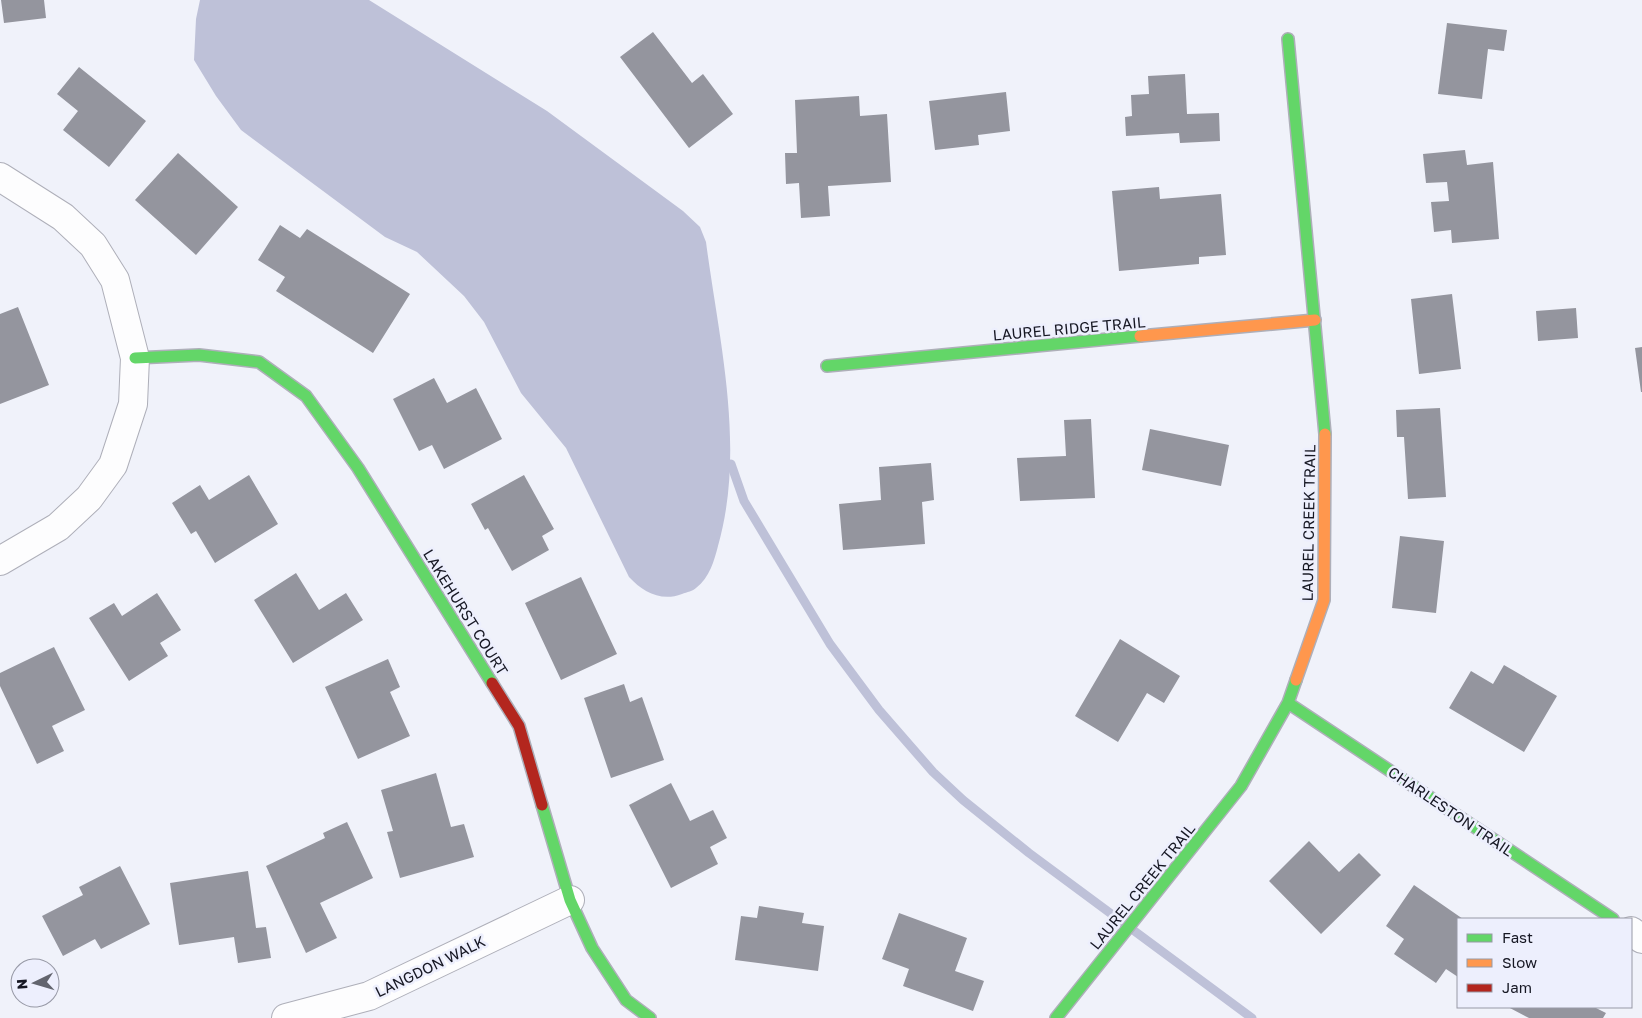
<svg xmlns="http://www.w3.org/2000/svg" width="1642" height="1018" viewBox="0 0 1642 1018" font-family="'Golos Text',sans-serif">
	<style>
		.water { fill: #bec1d8 }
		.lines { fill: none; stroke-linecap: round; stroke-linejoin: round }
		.stream { stroke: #bec1d8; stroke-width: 9 }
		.building { fill: #94959e }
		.street-casing { stroke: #aeafb9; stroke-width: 30 }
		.fast-casing { stroke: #aeafb9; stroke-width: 14 }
		.slow-casing { stroke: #aeafb9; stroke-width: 14 }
		.jam-casing { stroke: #aeafb9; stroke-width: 14 }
		.street { stroke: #fdfdfe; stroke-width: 28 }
		.fast { stroke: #63d668; stroke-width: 11 }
		.slow { stroke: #ff974d; stroke-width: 11 }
		.jam { stroke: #b3261e; stroke-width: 11 }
		.labels { text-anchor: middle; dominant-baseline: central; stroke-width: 5; stroke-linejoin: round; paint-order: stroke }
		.street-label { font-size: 15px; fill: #161723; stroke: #edeffd }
	</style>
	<rect width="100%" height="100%" fill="#f0f2fa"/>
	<path class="water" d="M200,0H369L547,111L683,211L700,227L706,242C719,341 746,447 718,546C714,561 710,577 696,588C693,591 687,592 682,594C661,602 643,592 629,577L566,448L521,393L484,322L464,296L417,252L385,237L241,130L216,96L194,60L196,19Z"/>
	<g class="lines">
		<path class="stream" d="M731,464L744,501L830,644L879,710L933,772L963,800L1029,853L1252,1018"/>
	</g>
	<path class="building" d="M1,0H44L46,18L4,23Z
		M1447,23L1507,30L1504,51L1488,49L1482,99L1438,94Z
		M653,32L692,83L703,74L733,114L689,148L620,57Z
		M79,67L146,121L109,167L63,130L78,111L57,94Z
		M1185,74L1187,114L1219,113L1220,141L1180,143L1179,133L1126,136L1125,117L1132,116L1131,95L1149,94L1148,76Z
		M1006,92L1010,131L978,135L979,145L935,150L929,101Z
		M859,96L860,116L887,114L891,182L828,186L830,216L801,218L799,183L786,184L785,153H797L795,100Z
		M1465,150L1467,165L1493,162L1499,239L1452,243L1451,230L1434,232L1431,202L1449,201L1447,182L1426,183L1423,154Z
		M178,153L238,207L196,255L135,200Z
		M1159,187L1160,199L1221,194L1226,255L1199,257V264L1119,271L1112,191Z
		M280,225L300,238L307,229L410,294L373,353L276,291L285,277L258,260Z
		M1452,294L1461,369L1419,374L1411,299Z
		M18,307L49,385L0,404V314Z
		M1576,308L1578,338L1538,341L1536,311Z
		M1642,347V392H1641L1635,348Z
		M434,378L447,403L476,388L502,439L444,469L432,445L419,451L393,399Z
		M1440,408L1446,497L1408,499L1404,437H1397L1396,410Z
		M1091,419L1095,498L1020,501L1017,458L1066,456L1064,420Z
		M1150,429L1229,445L1221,486L1142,470Z
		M931,463L934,500L922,502L925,544L843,550L839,504L881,500L879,467Z
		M249,475L278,524L215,563L196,531L191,534L172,503L200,485L209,500Z
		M524,475L554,529L542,536L549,550L512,571L488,528L485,530L471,504Z
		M1400,536L1444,541L1436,613L1392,608Z
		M296,573L319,610L346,593L363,620L293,663L254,600Z
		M581,577L617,654L561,680L525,603Z
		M157,593L181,630L160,643L168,656L129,681L89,618L114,603L122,616Z
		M1120,639L1180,676L1164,703L1147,693L1118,742L1075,716Z
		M54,647L85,710L52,726L64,751L37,764L0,686V673Z
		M388,659L400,687L390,692L410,736L358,759L325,687Z
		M1504,665L1557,696L1524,752L1449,708L1471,671L1493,684Z
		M624,684L630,702L642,697L664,760L611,778L584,698Z
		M436,773L451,827L464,824L474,857L400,878L387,832L393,831L381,790Z
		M671,783L690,821L713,810L727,838L710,847L718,864L671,888L629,805Z
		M347,822L373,878L320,903L337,938L306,953L266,866L325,838L323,833Z
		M1309,841L1339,872L1359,853L1381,875L1321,934L1269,881Z
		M120,866L150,924L101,949L95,939L63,956L42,916L83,895L79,887Z
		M248,871L256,928L266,927L271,958L238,963L234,937L179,945L170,883Z
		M1414,885L1463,919H1458V977L1446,969L1436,983L1394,954L1404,939L1386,926Z
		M759,906L804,913L802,923L824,926L818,971L735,960L741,916L757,918Z
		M899,913L967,938L955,971L984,981L973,1011L903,986L909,969L882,959Z
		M1508,1007H1594L1606,1013L1603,1018H1529Z"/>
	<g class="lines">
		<defs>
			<path id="street" d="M0,177L63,217L93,245L115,280L135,358L133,404L113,465L89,498L58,527L0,561
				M1631,931L1642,939
				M286,1018L369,996L570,900"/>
			<path id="fast" d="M1288,39L1325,434
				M135,358L199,355L259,362L306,396L358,468L492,683
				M827,366L1140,336
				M1288,703L1613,919
				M542,805L570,900L592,948L626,1000L650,1018
				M1056,1018L1241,786L1288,703L1296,680"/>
			<path id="slow" d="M1140,336L1315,320
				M1296,680L1324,600L1325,434"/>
			<path id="jam" d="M492,683L519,726L542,805"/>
		</defs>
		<use href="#street" class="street-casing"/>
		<use href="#fast" class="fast-casing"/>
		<use href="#slow" class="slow-casing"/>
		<use href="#jam" class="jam-casing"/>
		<use href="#street" class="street"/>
		<use href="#fast" class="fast"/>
		<use href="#slow" class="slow"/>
		<use href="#jam" class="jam"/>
	</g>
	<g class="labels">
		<g class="street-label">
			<text transform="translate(1069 328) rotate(-5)">LAUREL RIDGE TRAIL</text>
			<text transform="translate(1308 523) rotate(-89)">LAUREL CREEK TRAIL</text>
			<text transform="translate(466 612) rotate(58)">LAKEHURST COURT</text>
			<text transform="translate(1451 811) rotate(34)">CHARLESTON TRAIL</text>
			<text transform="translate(1142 886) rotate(-51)">LAUREL CREEK TRAIL</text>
			<text transform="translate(430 966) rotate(-26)">LANGDON WALK</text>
		</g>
	</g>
	<rect x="1457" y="918" width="175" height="90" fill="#edeffd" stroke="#9799a6"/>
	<rect x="1467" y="934" width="25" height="8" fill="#63d668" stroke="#9799a6"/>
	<text x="1502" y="943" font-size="15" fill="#161723">Fast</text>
	<rect x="1467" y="959" width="25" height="8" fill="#ff974d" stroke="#9799a6"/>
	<text x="1502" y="968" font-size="15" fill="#161723">Slow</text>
	<rect x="1467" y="984" width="25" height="8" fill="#b3261e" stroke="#9799a6"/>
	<text x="1502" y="993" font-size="15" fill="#161723">Jam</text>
	<g transform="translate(35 983) rotate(265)"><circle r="24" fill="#edeffd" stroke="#9799a6"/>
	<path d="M0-4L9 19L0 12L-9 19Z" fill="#62646e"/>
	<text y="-8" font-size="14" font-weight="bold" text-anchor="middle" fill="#161723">N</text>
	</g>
</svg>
